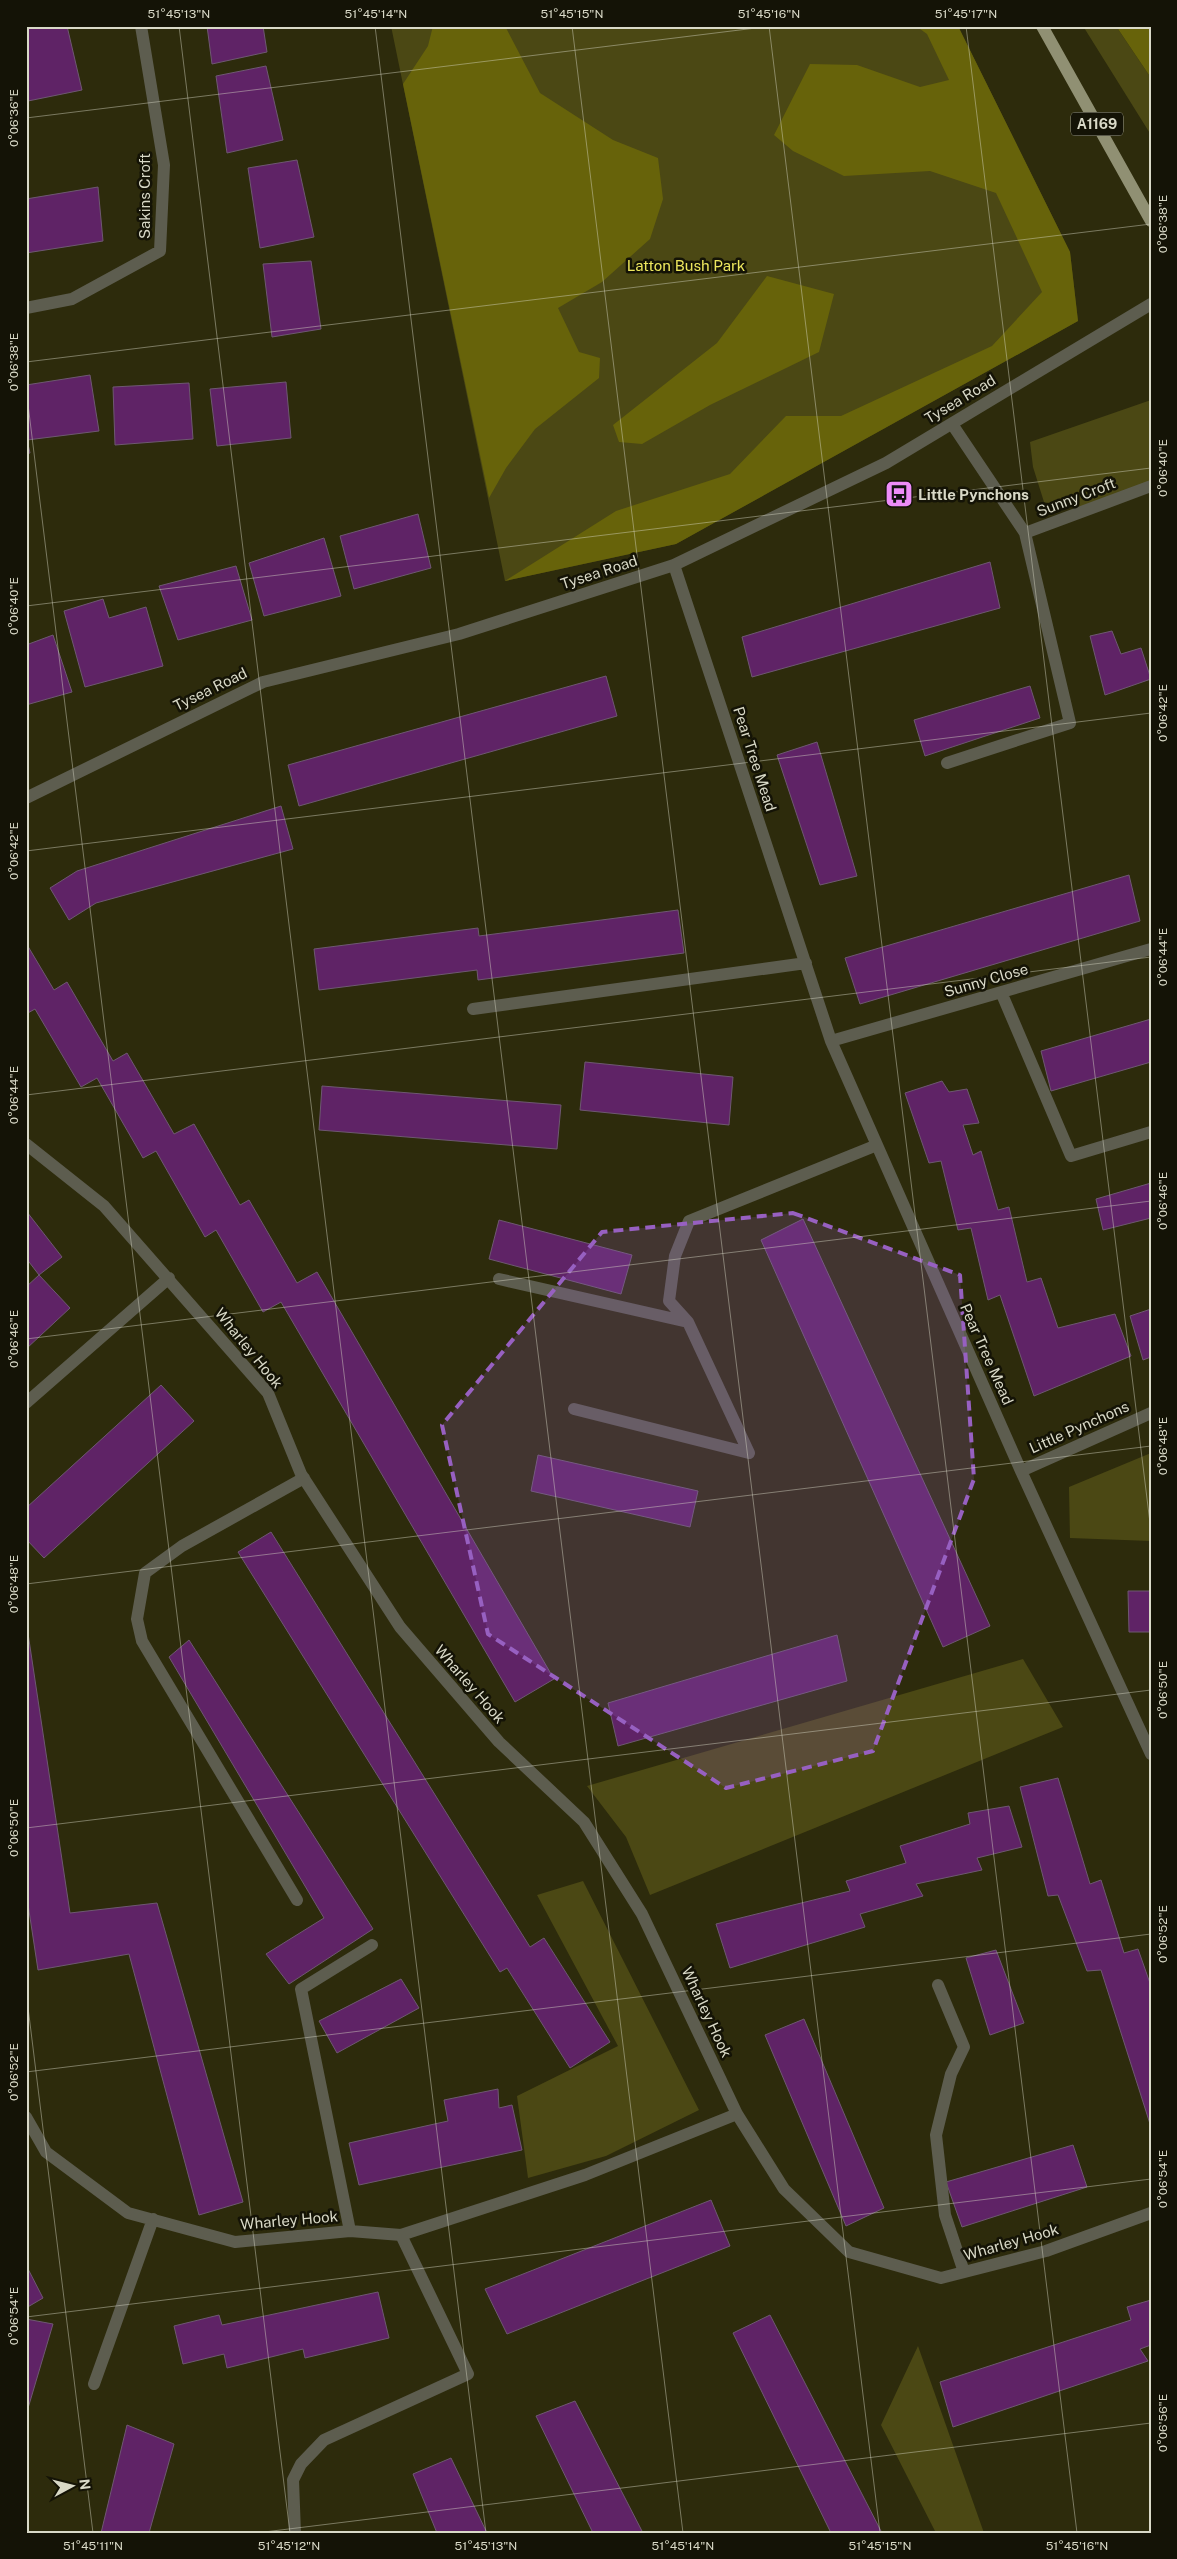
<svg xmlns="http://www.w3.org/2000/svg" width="1177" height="2559" viewBox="0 0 1177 2559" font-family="'Public Sans',sans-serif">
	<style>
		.green { fill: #4b4814 }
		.forest { fill: #67630a }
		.building { fill: #5f2366; stroke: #6e5871 }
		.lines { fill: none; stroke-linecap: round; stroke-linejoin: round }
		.minor { stroke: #5d5d4f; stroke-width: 12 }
		.major { stroke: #909073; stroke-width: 12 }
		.marked { fill: #9760c1; fill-opacity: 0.2; stroke: #9760c1; stroke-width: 4; stroke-dasharray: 10 6; stroke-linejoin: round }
		.ticks { fill: none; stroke: #d9d9c7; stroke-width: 1; stroke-opacity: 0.45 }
		.labels { text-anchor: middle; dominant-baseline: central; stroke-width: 5; stroke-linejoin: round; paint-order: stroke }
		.shield { fill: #141306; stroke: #9e9e8d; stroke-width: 1 }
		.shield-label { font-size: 14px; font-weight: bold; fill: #d9d9c7 }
		.street-label { font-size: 15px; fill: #d9d9c7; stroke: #141306 }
		.park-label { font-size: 15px; fill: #ede75e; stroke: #141306 }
		.poi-label { font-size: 15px; font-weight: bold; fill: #d9d9c7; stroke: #141306; text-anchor: start }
		.neatline { fill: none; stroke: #d9d9c7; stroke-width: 2 }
		.ticks-label { font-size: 12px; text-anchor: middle; fill: #d9d9c7 }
	</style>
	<rect width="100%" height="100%" fill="#2d2b0c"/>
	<path class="green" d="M391,26H958L1070,252L1078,321L676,544L505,581Z
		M1083,26H1116L1151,78V135Z
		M1151,400V491C1108,505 1089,512 1044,502L1033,467L1030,442Z
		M1151,1453V1541L1070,1538L1069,1487Z
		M1023,1659L1063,1727L650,1895L626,1837L587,1786Z
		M583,1881L699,2110L606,2156L528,2178L517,2096L618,2046L537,1895Z
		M918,2346L984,2533H936L881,2425Z"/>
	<path class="forest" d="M433,26H505L540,93L613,140L658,158L663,199L650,239L602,282L558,308L579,352L600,358L599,378L535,429L506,468L489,498L403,84L428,46Z
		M916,26H958L1070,252L1078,321L676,544L505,581L616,511L730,474L786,416H841L992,346L1042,292L996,193L930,171L844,176L793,151L774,135L810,64L857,65L920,87L949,80L927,34Z
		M1116,26H1151V78Z
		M767,276L834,294L819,352L710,405L642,444L619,442L613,425L717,343Z"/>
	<path class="building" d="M26,26H67L82,90L28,101L26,93Z
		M207,26H263L267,52L212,64Z
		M266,66L283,140L227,153L216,76Z
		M297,160L314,237L260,248L248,168Z
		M98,187L103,241L26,253V199Z
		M311,261L321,329L272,337L263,264Z
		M90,375L99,431L27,440L30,453L26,454V385Z
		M286,382L291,438L217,446L210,389Z
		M189,383L193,439L115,445L113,387Z
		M418,514L431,568L354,589L340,536Z
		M324,538L341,596L264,616L249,563Z
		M990,562L1000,608L752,677L742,637Z
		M236,566L252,620L178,640L159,586Z
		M103,599L109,618L146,607L163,666L85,687L64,611Z
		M1112,631L1121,654L1141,648L1151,679L1105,695L1090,636Z
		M53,635L72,692L26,705V645Z
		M606,676L617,716L299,806L288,765Z
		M1030,686L1040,718L925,756L914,720Z
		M817,742L857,876L820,885L777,755Z
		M281,806L293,849L96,903L69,920L50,888L77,871Z
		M1129,875L1140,921L860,1004L845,958Z
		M678,910L684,953L478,980L477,970L319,990L314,949L478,928L479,936Z
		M26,943L54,990L67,982L113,1061L127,1053L174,1134L194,1124L240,1205L249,1200L297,1283L317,1272L554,1679L515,1702L281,1302L263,1312L216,1230L205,1237L156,1151L143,1158L97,1078L81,1087L35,1009L26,1014Z
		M1151,1019V1062L1051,1091L1041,1051Z
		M585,1062L733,1077L729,1125L580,1110Z
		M942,1081L949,1092L967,1089L979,1123L963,1125L973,1155L981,1151L998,1210L1009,1207L1027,1282L1041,1278L1058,1328L1115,1314L1131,1356L1034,1396L1000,1295L988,1300L971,1228L958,1230L941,1161L929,1163L905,1093Z
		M322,1086L561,1105L557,1149L319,1130Z
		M1151,1183V1218L1103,1230L1096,1199Z
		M27,1212L62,1257L39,1275L26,1258Z
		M803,1219L990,1626L943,1647L761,1240Z
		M499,1220L632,1255L621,1294L489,1259Z
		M39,1275L70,1308L26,1349V1287Z
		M1151,1309V1357L1143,1360L1130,1316Z
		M161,1385L194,1421L44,1558L26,1539V1508Z
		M538,1455L698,1491L690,1527L531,1491Z
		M271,1532L530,1947L544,1938L610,2042L570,2068L507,1968L500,1972L238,1552Z
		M1128,1591H1151V1632H1129Z
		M26,1620L70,1913L157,1903L243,2202L199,2215L129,1954L38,1970L26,1891Z
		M837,1635L847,1681L618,1746L608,1703Z
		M189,1640L373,1929L289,1984L266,1954L324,1918L169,1657Z
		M1058,1778L1090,1884L1101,1880L1124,1953L1138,1949L1151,1986V2127L1101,1970L1087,1971L1058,1895L1048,1896L1020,1787Z
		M1009,1806L1022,1847L977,1858L982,1870L916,1884L923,1896L860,1914L865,1927L730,1968L716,1924L850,1891L846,1881L906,1863L900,1846L970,1824L968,1813Z
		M996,1950L1024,2023L990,2035L966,1958Z
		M401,1979L419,2008L337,2053L319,2021Z
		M804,2019L884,2208L846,2226L765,2035Z
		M498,2089L499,2108L512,2105L522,2150L359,2185L349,2143L448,2121L444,2100Z
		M1073,2145L1087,2187L962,2227L946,2182Z
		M711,2200L730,2246L507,2334L485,2289Z
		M26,2265L43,2298L26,2308Z
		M378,2292L389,2338L305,2358L303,2349L227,2368L224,2354L183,2364L174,2326L219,2315L222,2325Z
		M1151,2300V2345L1140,2349L1148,2361L953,2427L940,2382L1131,2320L1127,2307Z
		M770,2315L882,2533H831L733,2333Z
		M26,2319L53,2324L26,2415Z
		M575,2401L643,2533H593L536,2416Z
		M127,2425L174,2444L149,2533H101Z
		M451,2458L487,2533H437L413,2474Z"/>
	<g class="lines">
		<path class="minor" d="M26,308L72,299L160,251L164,165L141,26
			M952,424L1025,533L1151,486
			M674,565L831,1041L1021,1471L1151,1754
			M947,763L1070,723L1025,533
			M26,798L263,682L459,634L674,565L886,463L1151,304
			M1001,992L1071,1156L1151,1132
			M473,1009L806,963
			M831,1041L1151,949
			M26,1144L104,1206L268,1393L301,1474L400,1627L499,1742L584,1822L642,1914L737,2114L784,2189L849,2252L941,2278L1046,2251L1151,2213
			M499,1279L688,1322
			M26,1403L169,1278
			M574,1409L749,1453L688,1322L669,1301L675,1256L689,1221L877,1145
			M1021,1471L1151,1413
			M297,1900L142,1641L137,1619L145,1573L182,1546L304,1478
			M938,1985L964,2047L951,2074L936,2135L945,2215L964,2272
			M26,2117L46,2152L128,2213L235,2242L350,2231L401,2235L585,2175L737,2114
			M350,2231L301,1989L372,1945
			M94,2384L153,2219
			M295,2533L293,2480L301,2464L324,2440L468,2374L401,2235"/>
		<path class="major" d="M1042,26L1151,221"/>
	</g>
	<path class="marked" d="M793,1213L960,1275L974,1479L873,1751L726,1788L488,1634L442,1425L602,1232Z"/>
	<path class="ticks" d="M179,26L486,2533M375,26L683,2533M572,26L880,2533M769,26L1077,2533M966,26L1151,1531M26,118L772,26M26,362L1151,224M26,388L290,2533M26,606L1151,468M26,851L1151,713M26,1095L1151,957M26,1339L1151,1201M26,1584L1151,1446M26,1828L1151,1690M26,1991L93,2533M26,2072L1151,1934M26,2317L1151,2179M256,2533L1151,2423"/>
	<defs>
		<symbol id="bus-square" viewBox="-11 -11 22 22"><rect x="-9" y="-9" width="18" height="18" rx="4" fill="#ed8cf9" stroke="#141306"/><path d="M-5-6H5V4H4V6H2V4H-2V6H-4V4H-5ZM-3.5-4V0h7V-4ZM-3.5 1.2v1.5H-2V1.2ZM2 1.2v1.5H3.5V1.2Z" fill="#111"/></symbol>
	</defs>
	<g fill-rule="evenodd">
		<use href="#bus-square" x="883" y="478" width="32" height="32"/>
	</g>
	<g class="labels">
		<rect class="shield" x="1071" y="112.5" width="52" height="23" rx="4"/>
		<g class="shield-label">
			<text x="1097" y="124">A1169</text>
		</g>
		<g class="street-label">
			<text transform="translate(144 196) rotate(-90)">Sakins Croft</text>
			<text transform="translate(960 399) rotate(-31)">Tysea Road</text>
			<text transform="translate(1076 497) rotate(-21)">Sunny Croft</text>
			<text transform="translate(599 572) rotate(-18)">Tysea Road</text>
			<text transform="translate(210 689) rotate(-26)">Tysea Road</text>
			<text transform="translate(755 759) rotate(72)">Pear Tree Mead</text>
			<text transform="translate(986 980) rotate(-16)">Sunny Close</text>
			<text transform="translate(249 1348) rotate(51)">Wharley Hook</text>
			<text transform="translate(987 1354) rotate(66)">Pear Tree Mead</text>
			<text transform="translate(1079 1427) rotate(-24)">Little Pynchons</text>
			<text transform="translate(470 1684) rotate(49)">Wharley Hook</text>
			<text transform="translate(707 2012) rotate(65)">Wharley Hook</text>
			<text transform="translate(289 2220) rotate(-5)">Wharley Hook</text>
			<text transform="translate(1011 2242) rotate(-16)">Wharley Hook</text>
		</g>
		<g class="park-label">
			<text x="686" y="265">Latton Bush Park</text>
		</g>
		<g class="poi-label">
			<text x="918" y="494">Little Pynchons</text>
		</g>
	</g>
	<rect width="1177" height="2559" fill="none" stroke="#141306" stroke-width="55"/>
	<g transform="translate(72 2486) rotate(83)" stroke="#141306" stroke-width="4" paint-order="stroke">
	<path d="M0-4L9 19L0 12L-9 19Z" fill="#d9d9c7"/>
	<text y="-8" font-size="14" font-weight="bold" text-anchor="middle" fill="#d9d9c7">N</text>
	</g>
	<rect x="28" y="28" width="1122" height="2504" class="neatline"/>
	<g class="ticks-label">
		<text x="179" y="18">51°45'13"N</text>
		<text x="376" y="18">51°45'14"N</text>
		<text x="572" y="18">51°45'15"N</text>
		<text x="769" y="18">51°45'16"N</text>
		<text x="966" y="18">51°45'17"N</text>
		<text transform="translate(14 118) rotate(-90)" y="4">0°06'36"E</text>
		<text transform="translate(1163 224) rotate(-90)" y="4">0°06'38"E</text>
		<text transform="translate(14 362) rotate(-90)" y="4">0°06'38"E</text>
		<text transform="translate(1163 468) rotate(-90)" y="4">0°06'40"E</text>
		<text transform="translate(14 606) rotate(-90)" y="4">0°06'40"E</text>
		<text transform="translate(1163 713) rotate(-90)" y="4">0°06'42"E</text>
		<text transform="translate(14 851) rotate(-90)" y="4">0°06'42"E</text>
		<text transform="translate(1163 957) rotate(-90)" y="4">0°06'44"E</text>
		<text transform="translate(14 1095) rotate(-90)" y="4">0°06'44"E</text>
		<text transform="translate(1163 1201) rotate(-90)" y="4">0°06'46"E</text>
		<text transform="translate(14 1339) rotate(-90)" y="4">0°06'46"E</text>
		<text transform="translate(1163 1446) rotate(-90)" y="4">0°06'48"E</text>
		<text transform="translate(14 1584) rotate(-90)" y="4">0°06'48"E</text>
		<text transform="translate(1163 1690) rotate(-90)" y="4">0°06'50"E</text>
		<text transform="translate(14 1828) rotate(-90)" y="4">0°06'50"E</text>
		<text transform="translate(1163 1934) rotate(-90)" y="4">0°06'52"E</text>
		<text transform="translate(14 2072) rotate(-90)" y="4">0°06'52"E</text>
		<text transform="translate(1163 2179) rotate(-90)" y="4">0°06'54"E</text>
		<text transform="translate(14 2316) rotate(-90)" y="4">0°06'54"E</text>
		<text transform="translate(1163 2423) rotate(-90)" y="4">0°06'56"E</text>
		<text x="93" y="2550">51°45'11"N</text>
		<text x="289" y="2550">51°45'12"N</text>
		<text x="486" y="2550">51°45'13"N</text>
		<text x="683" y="2550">51°45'14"N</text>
		<text x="880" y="2550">51°45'15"N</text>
		<text x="1077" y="2550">51°45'16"N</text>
	</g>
</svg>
